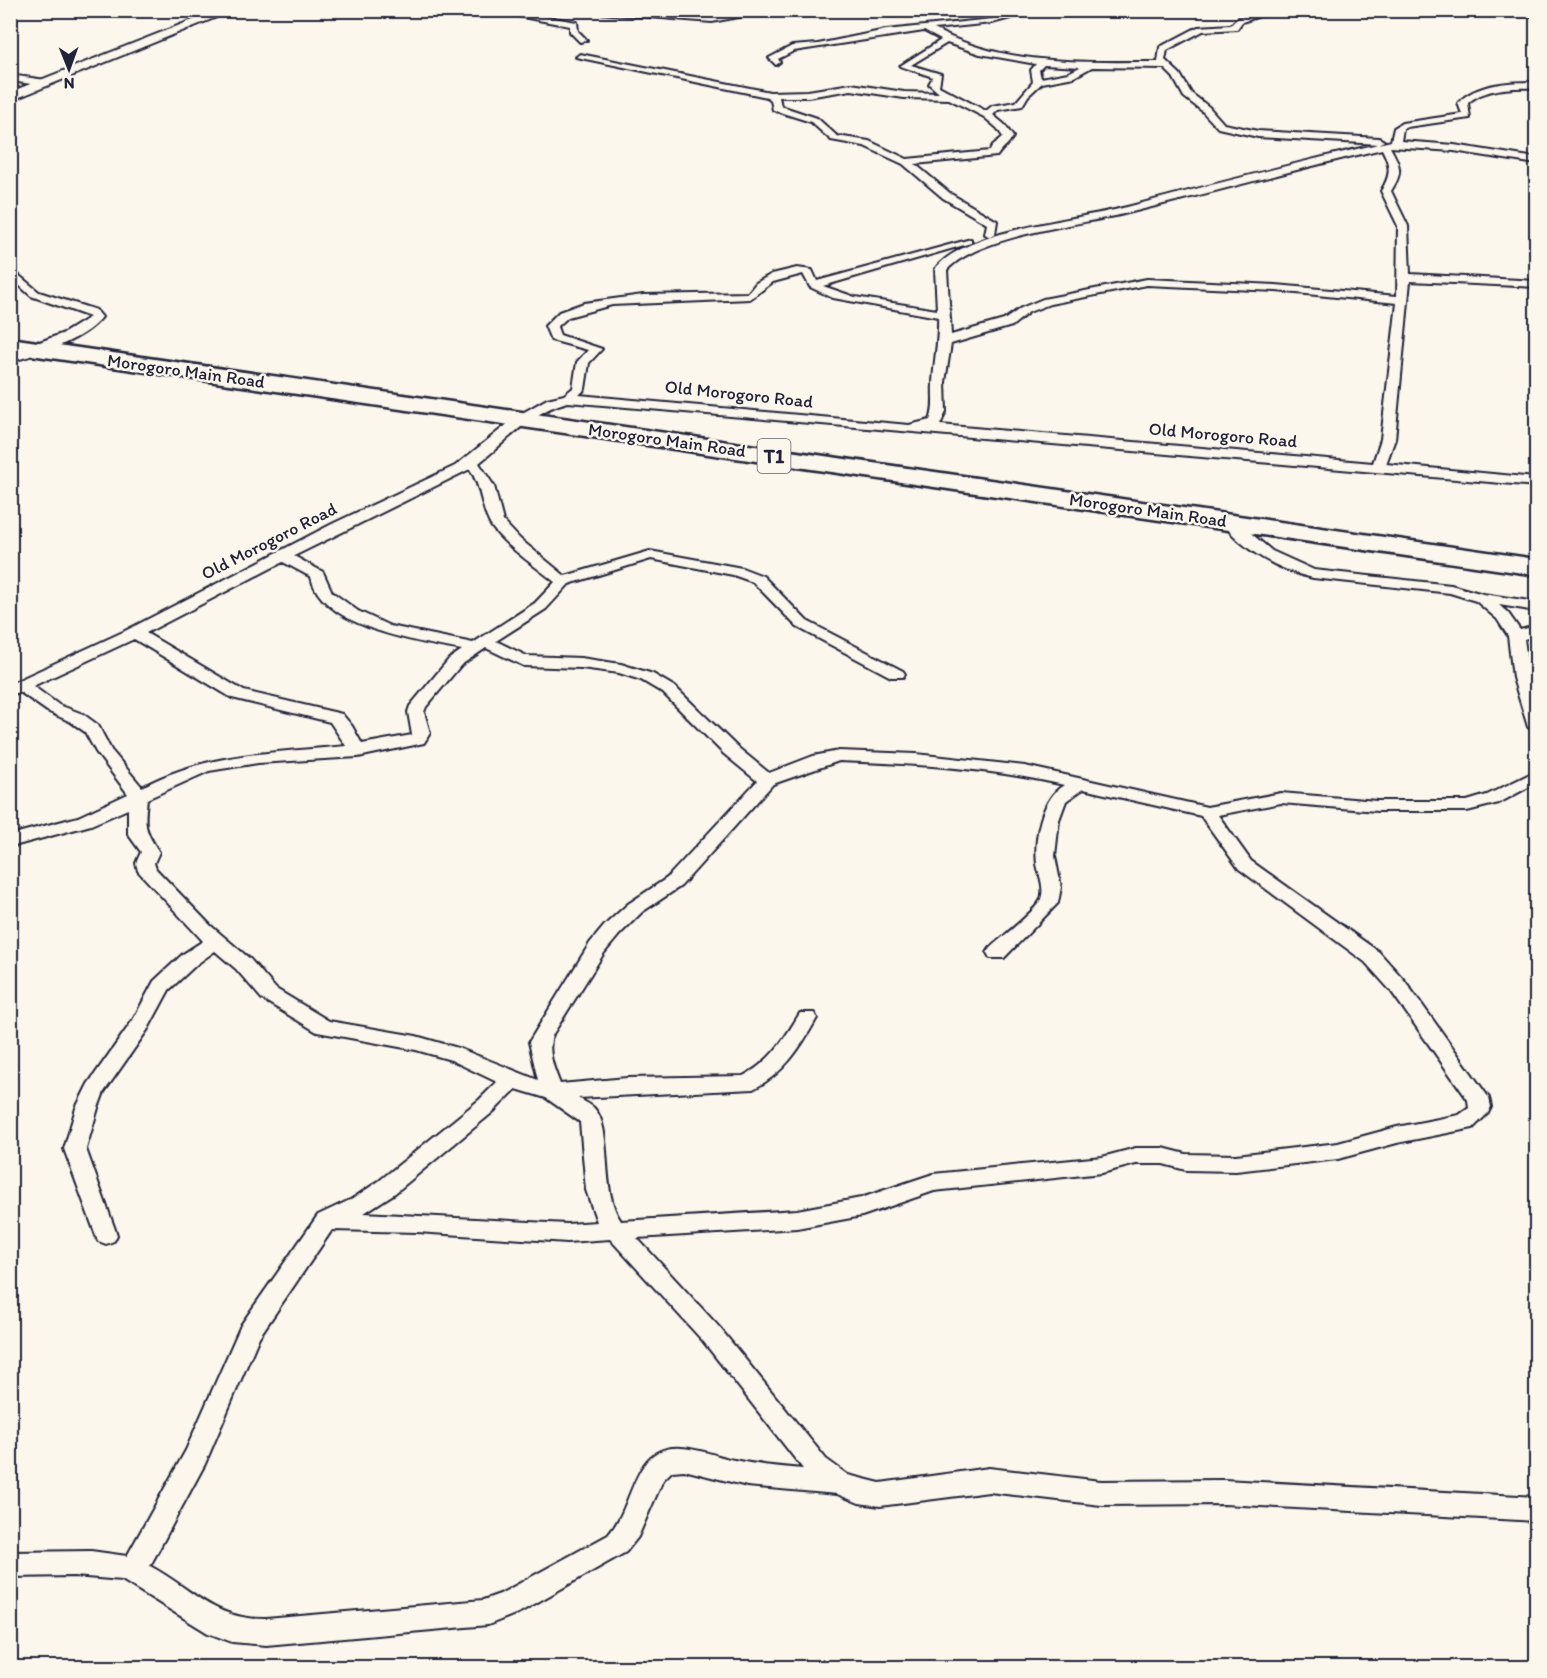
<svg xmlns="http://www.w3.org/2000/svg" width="1547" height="1678" viewBox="0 0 1547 1678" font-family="Itim,sans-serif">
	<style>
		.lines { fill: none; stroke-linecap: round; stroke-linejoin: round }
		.street-casing { stroke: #22223b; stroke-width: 4 }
		.secondary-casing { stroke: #22223b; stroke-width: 4 }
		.highway-casing { stroke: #22223b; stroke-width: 5 }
		.street { fill: #fbf7ec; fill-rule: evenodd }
		.secondary { fill: #fbf7ec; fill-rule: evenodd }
		.highway { fill: #fbf7ec; fill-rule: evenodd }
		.labels { text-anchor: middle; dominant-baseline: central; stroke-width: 5; stroke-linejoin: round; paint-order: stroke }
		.far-street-label { font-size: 18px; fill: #22223b; stroke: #fbf7ec }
		.shield { fill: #fbf7ec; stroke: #636270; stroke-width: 1.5 }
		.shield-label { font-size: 20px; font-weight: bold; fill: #22223b }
	</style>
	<rect width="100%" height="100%" fill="#fbf7ec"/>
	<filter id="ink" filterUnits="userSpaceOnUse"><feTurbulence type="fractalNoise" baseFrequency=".0167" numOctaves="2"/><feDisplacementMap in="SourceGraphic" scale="12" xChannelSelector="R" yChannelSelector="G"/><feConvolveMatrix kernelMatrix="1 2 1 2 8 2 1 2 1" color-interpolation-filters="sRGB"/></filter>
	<g filter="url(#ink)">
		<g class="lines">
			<defs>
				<path id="street" d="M485,10H507L577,22L578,31L587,40L580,42L570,32V26Z
					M754,10H776L712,22L599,13L603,11L712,18Z
					M1025,10H1041L992,23L934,29C1003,66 1082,62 1158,62L1160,47L1198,27L1231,25C1241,12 1263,10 1278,10L1242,22L1237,29L1203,31L1167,50L1165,60L1180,74L1191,93L1209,107L1224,124L1258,131L1379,138L1384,141L1379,144L1258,137L1218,128L1202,111L1184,97L1173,77L1164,68L1092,67L1074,77L1042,83L1028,96L1022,106L998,110L993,115L1004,124L1013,137C1008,145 1002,148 997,156L915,164L951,194L997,221L995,234L990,237L985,234L987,224L943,198L903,164L864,146L831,140L811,122L773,110L771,100L767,97L576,57L580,54L770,92L808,91L851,84L904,92L939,93L929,84L933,77L900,66L941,40L924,31L794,51L778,59L780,62L776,65L769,58L792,46L818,44L886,30L992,19ZM947,43L980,54L1036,64L1031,70L1033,82L1016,102L992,106L986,111L939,86L941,74L911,65ZM1044,65L1080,67L1068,73L1041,78L1039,70ZM851,90L904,98L949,99L984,117L997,128L1003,137L993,145L990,151L907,159L869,141L837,136L817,118L781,106L779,97H808Z
					M1387,10L1536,12V16L1391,12Z
					M10,75L46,80L50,83L46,86L10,81Z
					M1536,82V88C1515,87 1484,88 1468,103L1470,118L1407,127L1403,129L1401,141L1454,145L1536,158V164L1454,151L1390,147C1401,166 1403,173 1391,191L1408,226L1410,274L1536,281V287L1410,281L1395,439L1386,464L1536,478V486L568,402C532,411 508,440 479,463L494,486L503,521L520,539L565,576L650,551L742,568L763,576L807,621L903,671L905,674L903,677H891L797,627L753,582L733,575L651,559L569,584L546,609L496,641L527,656L581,658L621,664L653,674L675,687L736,746L769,773L813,756L839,751L916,754L1025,766L1207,807L1281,793L1377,801H1467L1487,795L1536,771V783L1499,803L1467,811H1377L1281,803L1218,815L1251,861L1379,952L1405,981L1489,1098L1491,1107L1488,1113L1473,1128L1397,1143L1338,1159L1236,1171L1186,1170L1163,1164H1136L1102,1173L934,1191L862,1216L797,1228L637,1238L719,1327L826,1459L848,1475L880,1483L989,1468L1101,1481L1224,1480L1536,1497V1521L1224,1504L1101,1505L989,1492L880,1506L859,1503L837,1494L747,1486L684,1470L672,1471L663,1480L638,1537L626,1552L520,1612L488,1625L266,1645L232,1642L208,1633L122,1580L74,1576L10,1577V1552L91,1551L127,1556L186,1450L241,1325L318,1215L352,1199L379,1181L479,1100L497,1082L451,1060L416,1050L317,1032L262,999L236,969L215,951L197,964L169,990L148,1029L104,1092L98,1108L86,1149L117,1235L114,1241L106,1244L98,1241L64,1149L76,1108L88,1084L133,1020L154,981L183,954L203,941L138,871L136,863L141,852L128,834V809L91,825L10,847V835L78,817L128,794L96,752L85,732L71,722L47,711L20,692L10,695V684L123,632L332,524L455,466L519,415L547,399L564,395L573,388L577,362L588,350L551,340L545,326L559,312L584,303L643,295L748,293L756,283L772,274L797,268L812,270L817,281L971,239V243L823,286L855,297L937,310L935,269C966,229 1078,220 1127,207C1215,184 1303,161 1391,141L1394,128L1402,123L1462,114L1458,103C1476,83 1511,82 1536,82ZM1382,149C1391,166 1391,175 1381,191L1398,226L1397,296L1276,285L1147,279L1043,299L1021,308L1004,320L951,335L947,270C978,235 1081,225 1128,213C1213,192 1297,169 1382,149ZM803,274L810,287L833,298L938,317C939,340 934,360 933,383C932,396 935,408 930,420L909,425L579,395L585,389L589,363L602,349L560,335L557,327L568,317L612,305L750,299L773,282ZM1147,285L1276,291L1397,303L1381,439L1373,463L940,425L946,412L945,382L951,344L1012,326L1029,312L1050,304ZM470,469C482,489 480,503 489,522C497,540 539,569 555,582L535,603L473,643L390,626L358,611L332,592L323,572L294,556ZM283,562L311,577C322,628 420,642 462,650L449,659L410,706L408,712L412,735L362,744L352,726L342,714L244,691L146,633ZM134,639L232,698L330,722L346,746C275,753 207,752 142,787L111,750L98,725L83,714L59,705L33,686ZM486,648L524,666L581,668L619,673L641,680L663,693L724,754L757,781L667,878L628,904L605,925L590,943L529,1042L538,1080L458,1048L416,1036L329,1021L276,989L250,959L210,925L156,869L154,863L159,852C144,829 144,826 147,799L209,771L258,763L358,757L424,743L430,733L424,712L426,707L461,665ZM839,761C915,764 990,768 1064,785C1041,799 1034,838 1037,864C1039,875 1046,890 1040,901C1033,913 1002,937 990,948L987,953L990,958H1004L1058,903L1061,887L1055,856L1059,820L1066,801L1083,789L1201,816L1239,869L1365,962L1391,991L1468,1100L1469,1108L1459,1115L1397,1127L1338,1143L1236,1155L1186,1154L1163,1148H1136L1102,1157L933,1174L861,1198L797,1210L621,1221C599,1190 614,1129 594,1108C590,1104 583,1101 578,1098L753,1089C784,1074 801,1047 817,1018L814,1013H800C785,1038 770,1063 743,1076L627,1078L560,1084C554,1069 546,1050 553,1034L604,953L619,935L642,912L681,886L773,784ZM516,1089L546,1098L580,1122L586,1190L597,1222L567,1224L364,1213L395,1193L493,1112ZM332,1230L417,1232L567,1242L610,1239L703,1341L803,1469C780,1467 757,1465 734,1460C706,1454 665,1433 644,1465C629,1487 626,1515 608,1535L500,1594L483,1600L266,1619C213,1620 193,1589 150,1566L205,1464L259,1337Z
					M10,268L39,292L96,310L102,317C82,342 40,353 10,362V353L64,333L90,317L31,296L10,277Z
					M1229,518L1234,519L1272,551L1314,570L1451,585L1483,594L1536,602V611L1499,605L1508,613L1520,630L1536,626V636L1524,639C1528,670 1536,700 1536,732L1528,727L1513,678L1508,636L1497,619L1476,601L1450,593L1313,578C1278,570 1244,551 1222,522Z"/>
				<path id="secondary" d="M218,10H234L10,101V92Z"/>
				<path id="highway" d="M10,338L1536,559V575L10,352Z"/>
			</defs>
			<use href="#street" class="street-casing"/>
			<use href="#secondary" class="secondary-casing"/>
			<use href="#highway" class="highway-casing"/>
			<use href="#street" class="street"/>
			<use href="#secondary" class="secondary"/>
			<use href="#highway" class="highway"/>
		</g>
	</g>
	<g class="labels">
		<g class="far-street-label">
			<text transform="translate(186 371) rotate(8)">Morogoro Main Road</text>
			<text transform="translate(739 394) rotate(6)">Old Morogoro Road</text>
			<text transform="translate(1223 435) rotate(5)">Old Morogoro Road</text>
			<text transform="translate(667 440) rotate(8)">Morogoro Main Road</text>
			<text transform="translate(1148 510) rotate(8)">Morogoro Main Road</text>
			<text transform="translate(269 541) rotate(-27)">Old Morogoro Road</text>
		</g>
		<rect class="shield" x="757.5" y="439" width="33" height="34" rx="4.5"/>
		<g class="shield-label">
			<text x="774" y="456">T1</text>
		</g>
	</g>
	<rect width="1547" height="1678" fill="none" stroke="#fbf7ec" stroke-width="36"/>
	<rect x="18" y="18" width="1511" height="1642" fill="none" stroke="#22223b" stroke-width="2" filter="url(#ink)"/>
	<g transform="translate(69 69) rotate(179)" stroke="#fbf7ec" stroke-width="4.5" paint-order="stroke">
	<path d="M0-4.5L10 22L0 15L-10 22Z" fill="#22223b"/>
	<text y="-9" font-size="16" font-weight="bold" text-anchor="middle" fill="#22223b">N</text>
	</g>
</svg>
